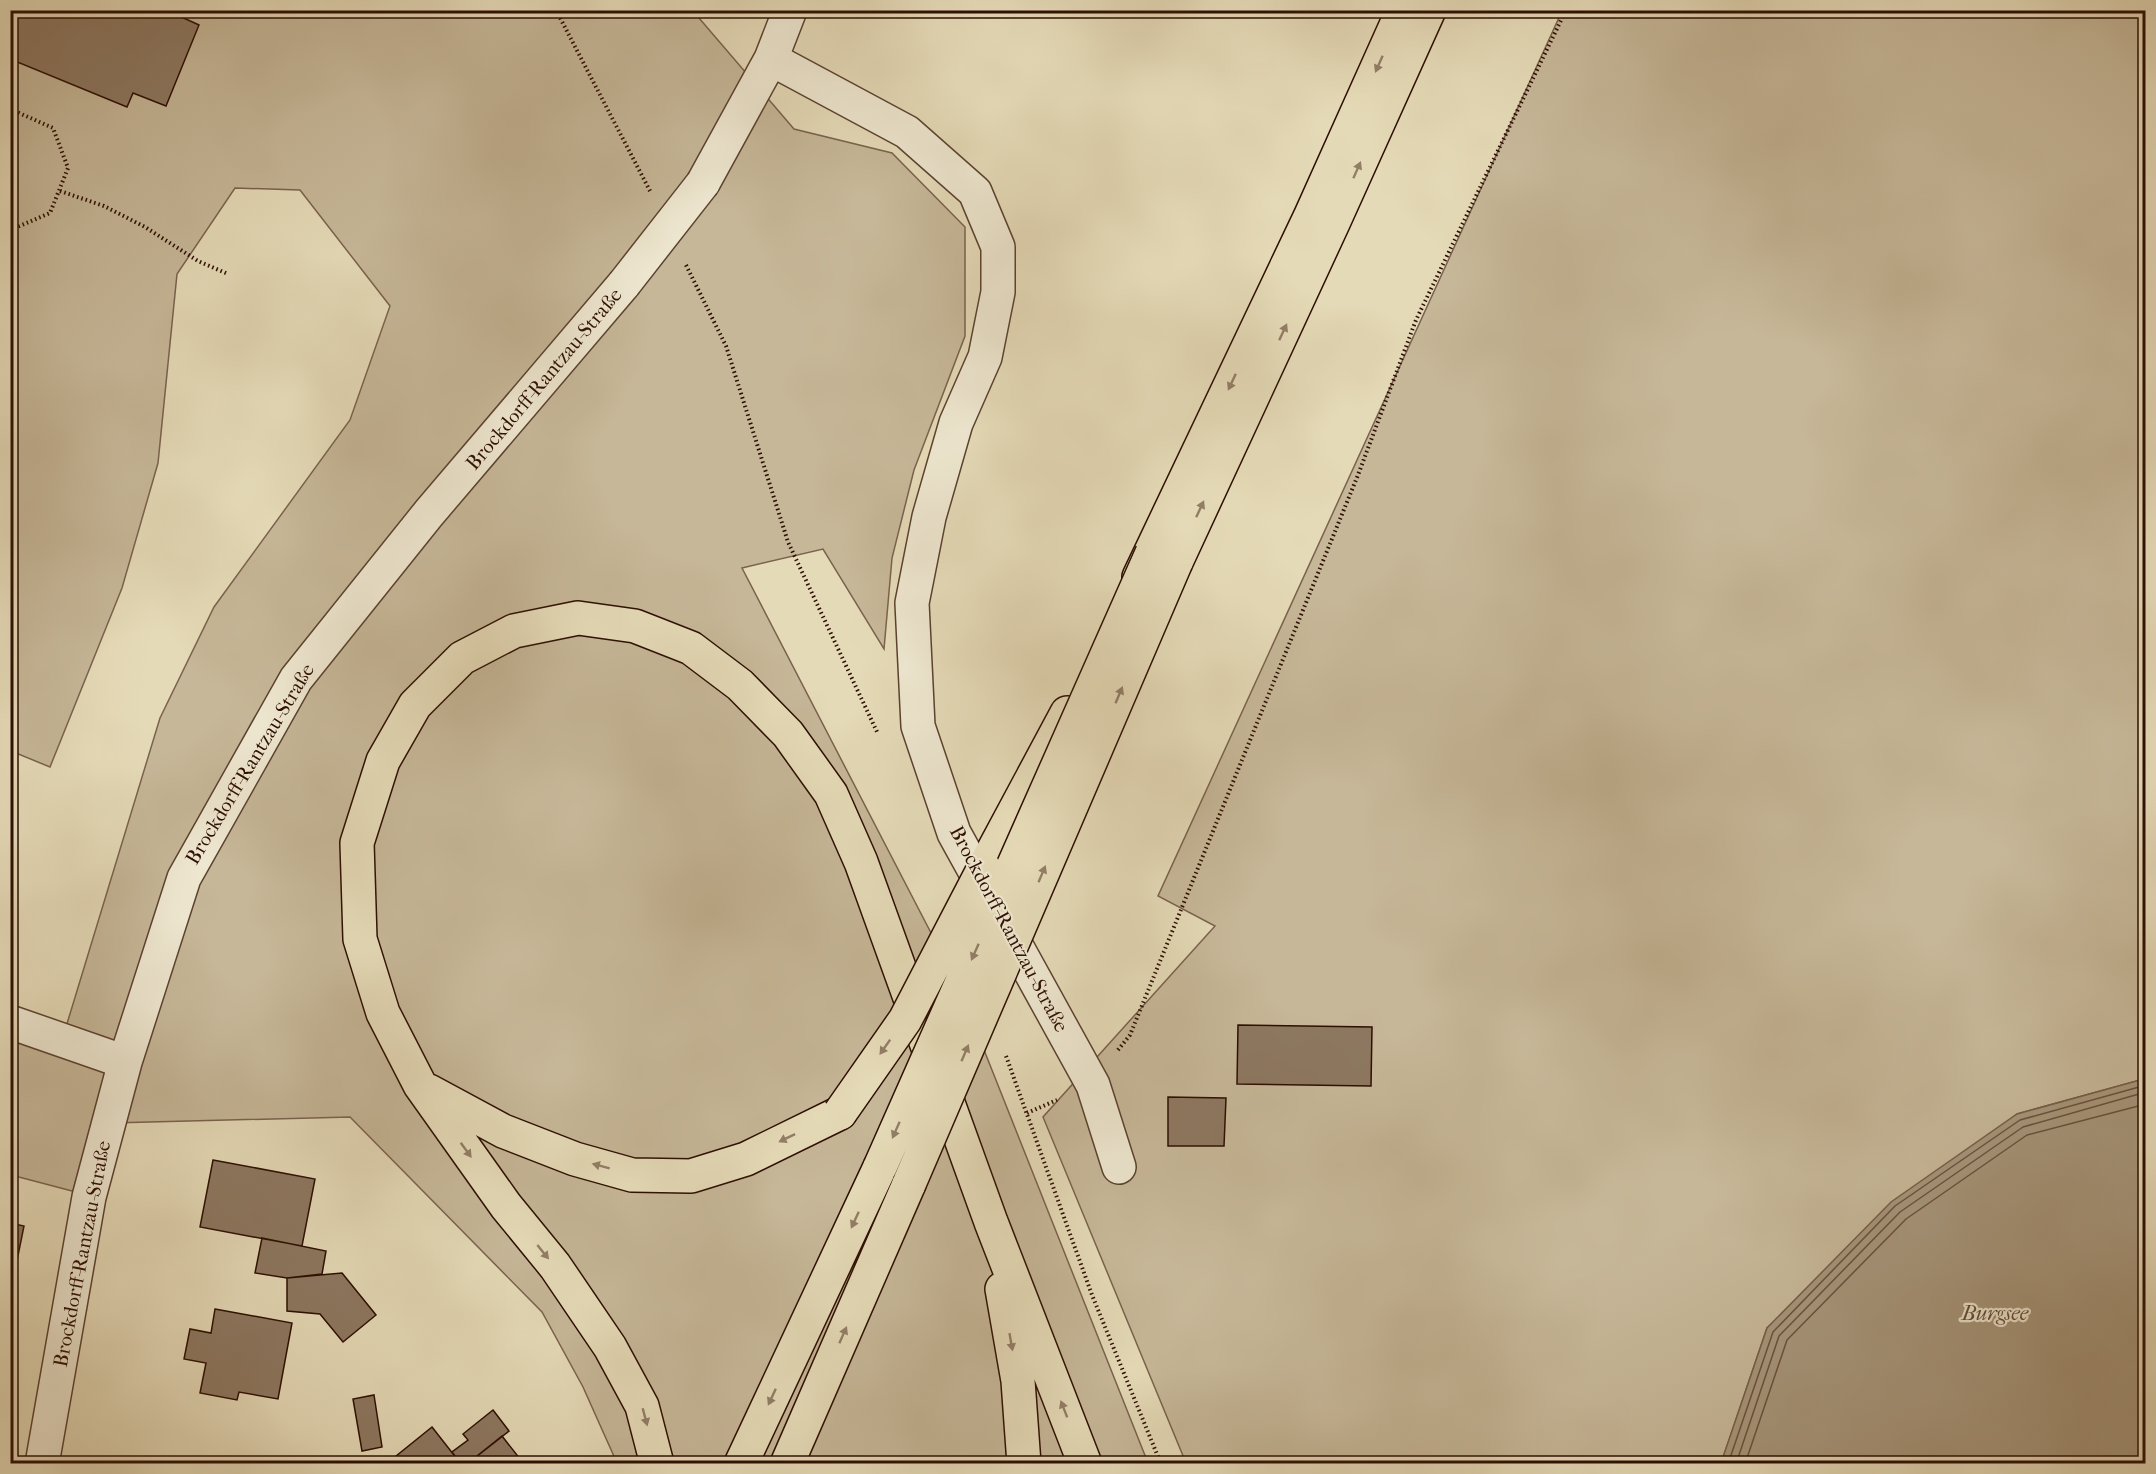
<svg xmlns="http://www.w3.org/2000/svg" width="2156" height="1474" viewBox="0 0 2156 1474" font-family="'IM FELL French Canon',serif">
	<style>
		.green { fill: #c6b798; stroke: #7a624e; stroke-width: 1.5 }
		.water { fill: #a6957a; stroke: #765f4a; stroke-width: 1.5 }
		.lines { fill: none; stroke-linecap: round; stroke-linejoin: round }
		.shore { stroke: #6a523e; stroke-width: 1.5 }
		.building { fill: #8d7861; stroke: #2d0e03; stroke-width: 1.5 }
		.minor-casing { stroke: #5b4130; stroke-width: 36 }
		.highway-casing { stroke: #2d0e03; stroke-width: 36 }
		.path { stroke: #2d0e03; stroke-width: 4; stroke-dasharray: 1.5 3; stroke-linecap: butt }
		.minor { stroke: #eee7d0; stroke-width: 33 }
		.highway { stroke: #e5dab7; stroke-width: 33 }
		.minor-bridge-casing { stroke: #5b4130; stroke-width: 36; stroke-linecap: butt }
		.highway-bridge-casing { stroke: #2d0e03; stroke-width: 36; stroke-linecap: butt }
		.minor-bridge { stroke: #eee7d0; stroke-width: 33 }
		.highway-bridge { stroke: #e5dab7; stroke-width: 33 }
		.oneway { fill: #927e66 }
		.labels { text-anchor: middle; dominant-baseline: central; stroke-width: 4.5; stroke-linejoin: round; paint-order: stroke }
		.street-label { font-size: 20px; fill: #2d0e03; stroke: #eee7d0 }
		.water-label { font-size: 21px; font-style: italic; fill: #634b39; stroke: #eee7d0 }
	</style>
	<rect width="100%" height="100%" fill="#e5dab7"/>
	<filter id="stains"><feTurbulence type="fractalNoise" baseFrequency=".00333" numOctaves="4"/><feColorMatrix values="0 0 0 0 .2 0 0 0 0 .09 0 0 0 0 .02 0 0 0 .5 -.17"/></filter>
	<radialGradient id="worn" r=".72"><stop offset=".6" stop-color="#630" stop-opacity="0"/><stop offset="1" stop-color="#630" stop-opacity=".3"/></radialGradient>
	<path class="green" d="M10,11H693L794,129L892,153L965,227V336L914,470L892,558L884,649L823,549L742,568L959,987L1148,1463H617L583,1387L542,1312L350,1117L111,1123L95,1197L11,1175V1006L66,1027L160,718L214,607L350,420L390,306L300,190L235,188L177,274L158,463L122,588L50,767L11,751Z
		M1562,11H2145V1082L2140,1080L2017,1114L1767,1328L1721,1464L1186,1463L1043,1117L1215,926L1158,896Z"/>
	<path class="water" d="M2140,1080L2146,1082L2145,1463H1721L1767,1328L1891,1202L2017,1114Z"/>
	<g class="lines">
		<path class="shore" d="M1728,1464L1773,1332L1895,1206L2020,1120L2139,1087H2146
			M1736,1464L1779,1336L1900,1212L2023,1127L2139,1094L2146,1095
			M1745,1464L1787,1340L1906,1219L2027,1135L2146,1104"/>
	</g>
	<path class="building" d="M10,10H166L199,25L166,106L133,93L127,107L10,59Z
		M1238,1025L1372,1027L1371,1086L1237,1084Z
		M1168,1097L1226,1098L1224,1146H1168Z
		M213,1160L315,1179L302,1246L200,1227Z
		M10,1223L24,1226L10,1295Z
		M262,1238L326,1251L322,1274L287,1278L255,1273Z
		M342,1273L376,1315L343,1342L320,1314L287,1311V1278Z
		M215,1309L292,1323L278,1399L239,1392L237,1400L200,1393L206,1363L184,1359L190,1329L211,1333Z
		M374,1395L382,1447L362,1451L353,1399Z
		M493,1410L509,1431L467,1464H461L452,1452L468,1440L463,1434Z
		M432,1427L461,1464H392L390,1461Z
		M502,1436L524,1464H467Z"/>
	<g class="lines">
		<defs>
			<path id="minor" d="M771,59L907,132L975,192L998,247V292L985,357L956,423L929,517L912,603L918,726L954,833L1093,1085L1119,1167
				M703,183L771,59L790,10
				M10,1022L125,1062
				M42,1464L89,1197L125,1062L184,878L296,679L429,513L624,284"/>
			<path id="highway" d="M1176,562L1333,223L1429,10
				M1139,577L1311,215L1403,10
				M984,868L1067,713
				M429,1091L503,1131L575,1159L632,1175L691,1176L746,1159L840,1113
				M1002,1289L1018,1381L1024,1464
				M657,1464L642,1406L610,1347L555,1266L506,1206L420,1085L383,1013L360,939L357,843L383,761L415,705L462,658L514,631L578,618L635,626L691,648L740,685L788,734L831,794L861,862L991,1222L1085,1464
				M741,1464L880,1167
				M787,1464L909,1184"/>
		</defs>
		<use href="#minor" class="minor-casing"/>
		<use href="#highway" class="highway-casing"/>
		<path class="path" d="M556,10L650,191
			M10,109L53,128L68,168L50,213L10,230
			M60,191L104,206L145,227L198,261L228,274
			M686,265L726,346L788,542L878,734
			M1118,1050L1130,1035L1358,475L1416,320L1566,10
			M1006,1056L1092,1295L1161,1464
			M1027,1113L1057,1100"/>
		<use href="#minor" class="minor"/>
		<use href="#highway" class="highway"/>
		<defs>
			<path id="minor-bridge" d="M624,284L703,183"/>
			<path id="highway-bridge" d="M840,1113L905,1020L984,868
				M880,1167L1152,553
				M909,1184L1176,562"/>
		</defs>
		<use href="#minor-bridge" class="minor-bridge-casing"/>
		<use href="#highway-bridge" class="highway-bridge-casing"/>
		<use href="#minor-bridge" class="minor-bridge"/>
		<use href="#highway-bridge" class="highway-bridge"/>
	</g>
	<defs><path id="oneway-solid" d="M-6-.8H1V-3.2L6.5 0L1 3.2V.8H-6Z" transform="scale(1.5)"/></defs>
	<g class="oneway">
		<use href="#oneway-solid" transform="translate(1379 64) rotate(114)"/>
		<use href="#oneway-solid" transform="translate(1357 170) rotate(-66)"/>
		<use href="#oneway-solid" transform="translate(1283 332) rotate(-65)"/>
		<use href="#oneway-solid" transform="translate(1232 382) rotate(115)"/>
		<use href="#oneway-solid" transform="translate(1200 509) rotate(-65)"/>
		<use href="#oneway-solid" transform="translate(1119 695) rotate(-67)"/>
		<use href="#oneway-solid" transform="translate(1042 874) rotate(-67)"/>
		<use href="#oneway-solid" transform="translate(975 952) rotate(114)"/>
		<use href="#oneway-solid" transform="translate(885 1047) rotate(125)"/>
		<use href="#oneway-solid" transform="translate(965 1053) rotate(-67)"/>
		<use href="#oneway-solid" transform="translate(896 1130) rotate(114)"/>
		<use href="#oneway-solid" transform="translate(787 1138) rotate(154)"/>
		<use href="#oneway-solid" transform="translate(466 1150) rotate(54)"/>
		<use href="#oneway-solid" transform="translate(601 1166) rotate(-165)"/>
		<use href="#oneway-solid" transform="translate(855 1220) rotate(115)"/>
		<use href="#oneway-solid" transform="translate(543 1252) rotate(51)"/>
		<use href="#oneway-solid" transform="translate(843 1335) rotate(-66)"/>
		<use href="#oneway-solid" transform="translate(1011 1342) rotate(80)"/>
		<use href="#oneway-solid" transform="translate(772 1397) rotate(115)"/>
		<use href="#oneway-solid" transform="translate(1064 1409) rotate(-111)"/>
		<use href="#oneway-solid" transform="translate(645 1417) rotate(75)"/>
	</g>
	<g class="labels">
		<g class="street-label">
			<text transform="translate(544 379) rotate(-50)">Brockdorff-Rantzau-Straße</text>
			<text transform="translate(250 764) rotate(-59)">Brockdorff-Rantzau-Straße</text>
			<text transform="translate(1009 929) rotate(62)">Brockdorff-Rantzau-Straße</text>
			<text transform="translate(82 1254) rotate(-79)">Brockdorff-Rantzau-Straße</text>
		</g>
		<g class="water-label">
			<text x="1995" y="1313">Burgsee</text>
		</g>
	</g>
	<rect width="2156" height="1474" fill="none" stroke="#e5dab7" stroke-width="36"/>
	<rect x="12" y="12" width="2132" height="1450" fill="none" stroke="#2d0e03" stroke-width="3"/>
	<rect x="18" y="18" width="2120" height="1438" fill="none" stroke="#2d0e03" stroke-width="1.5"/>
	<rect width="100%" height="100%" filter="url(#stains)"/>
	<rect width="100%" height="100%" fill="url(#worn)"/>
</svg>
